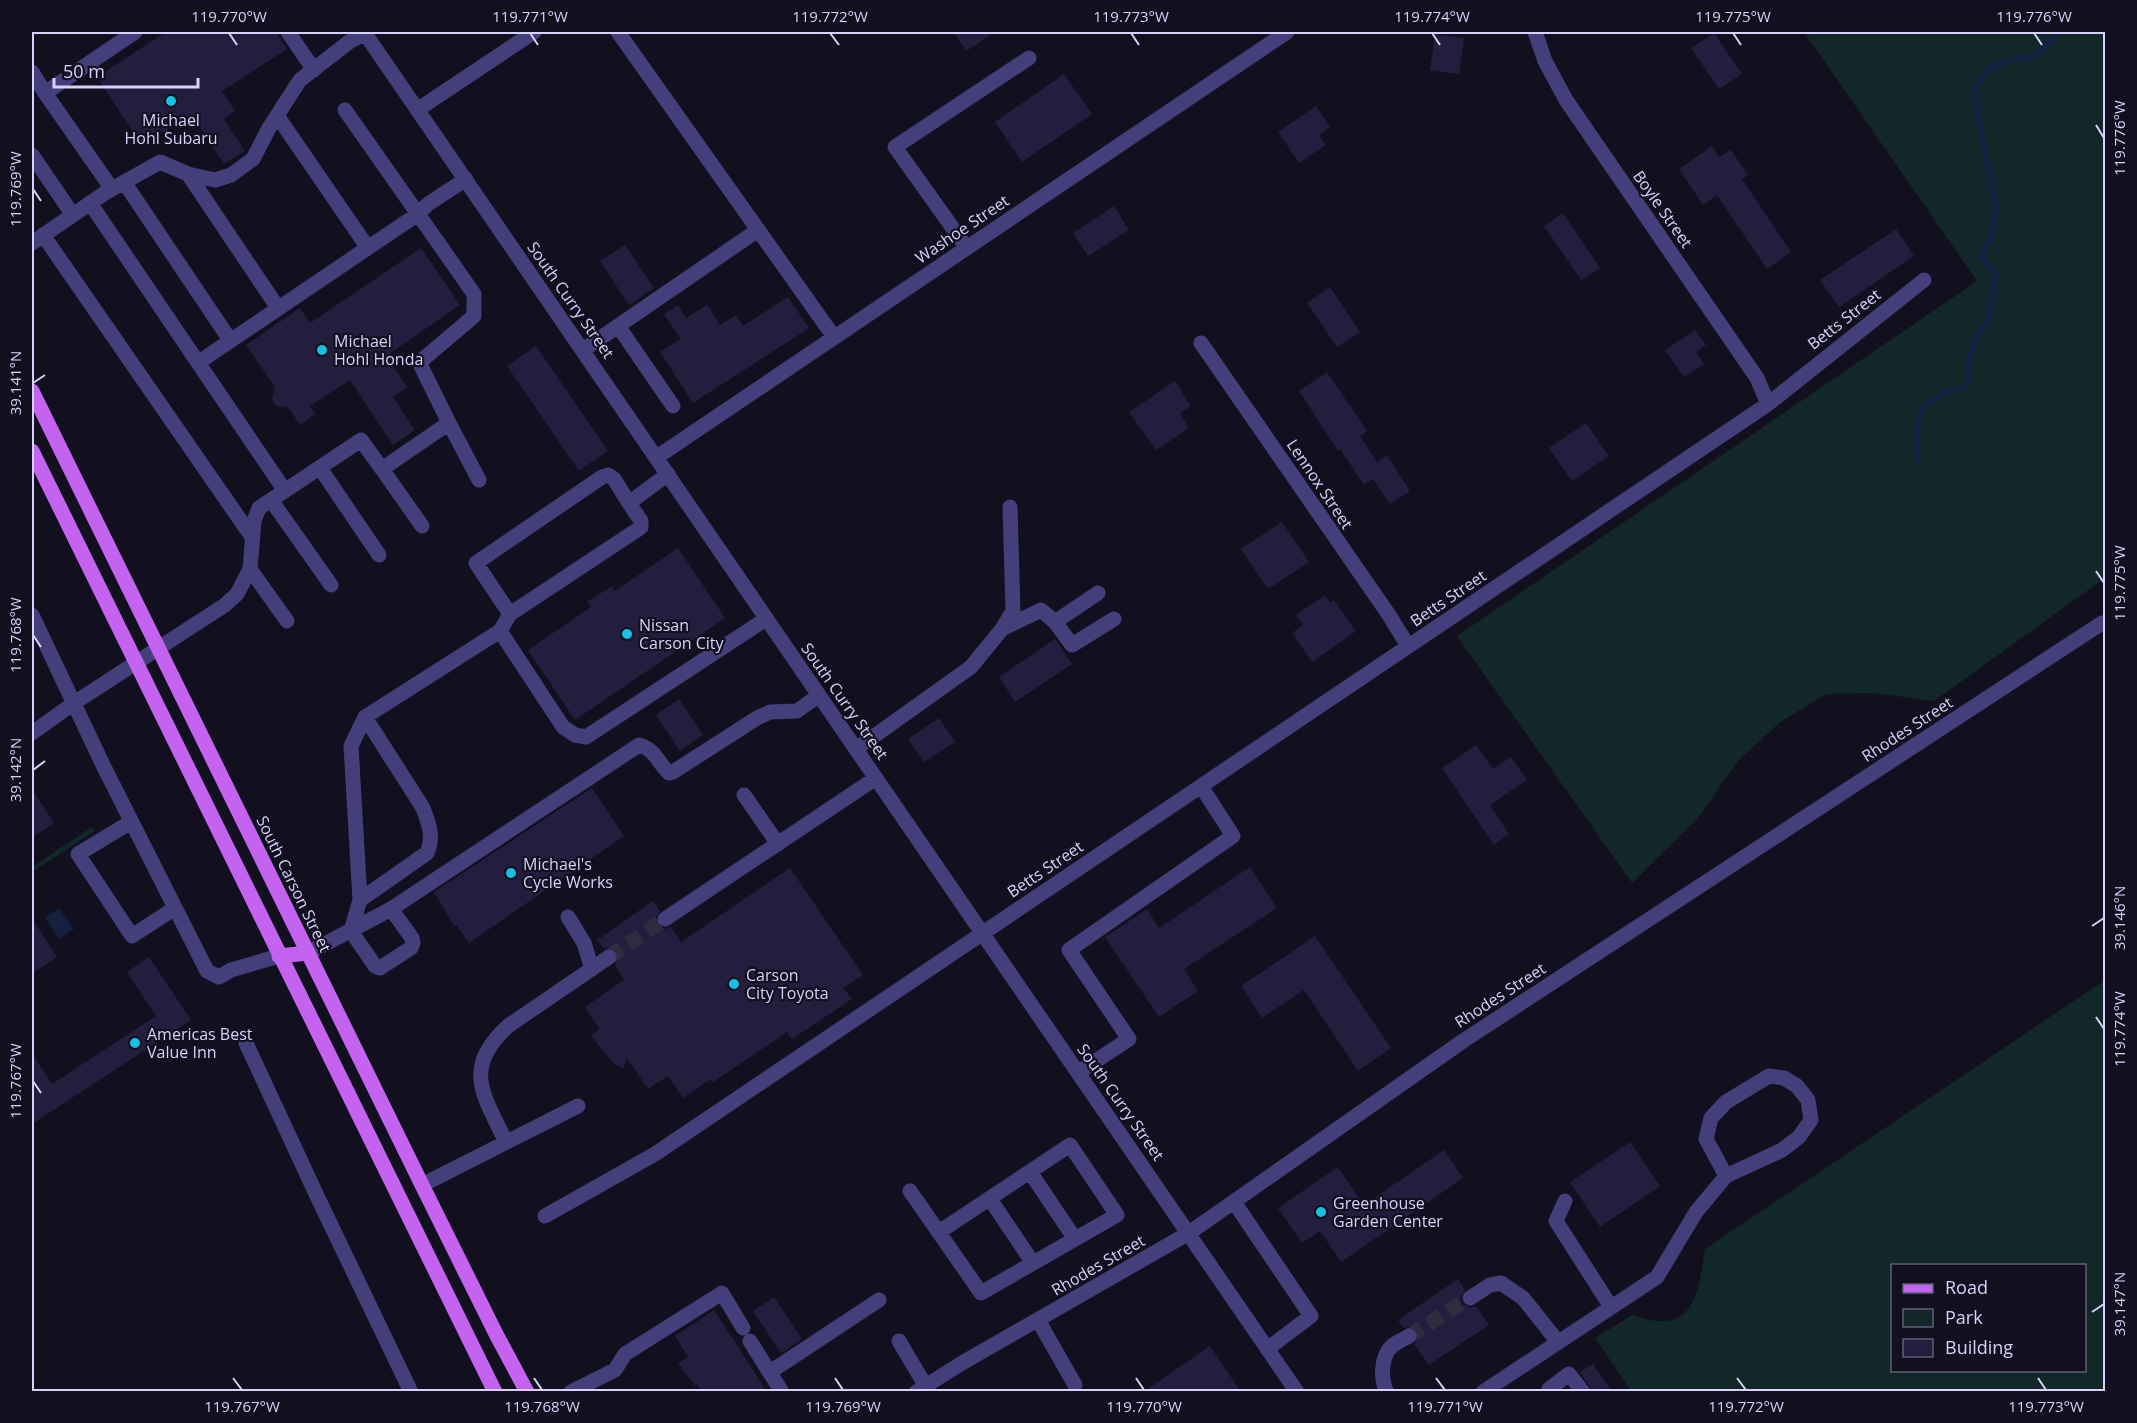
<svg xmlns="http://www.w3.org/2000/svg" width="2137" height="1423" viewBox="0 0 2137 1423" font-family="'Open Sans',sans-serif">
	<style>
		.green { fill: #122828; fill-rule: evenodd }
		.water { fill: #122140 }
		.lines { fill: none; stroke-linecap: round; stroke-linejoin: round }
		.stream { stroke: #122140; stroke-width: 6 }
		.building { fill: #251d3e }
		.minor-tunnel { stroke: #302c40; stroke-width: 15; stroke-dasharray: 15 8; stroke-linecap: butt }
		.minor { stroke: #443e7a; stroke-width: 15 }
		.major { stroke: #c363f0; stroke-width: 15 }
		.ticks { fill: none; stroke: #d8d1fb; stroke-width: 2 }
		.poi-dot { fill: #16c2e2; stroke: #120f1f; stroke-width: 2 }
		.labels { text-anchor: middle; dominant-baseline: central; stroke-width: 4.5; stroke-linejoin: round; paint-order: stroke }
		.poi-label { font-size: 16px; fill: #d8d1fb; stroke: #120f1f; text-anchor: start }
		.street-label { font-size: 16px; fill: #d8d1fb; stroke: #120f1f }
		.neatline { fill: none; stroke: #d8d1fb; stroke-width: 2 }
		.ticks-label { font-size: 15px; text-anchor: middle; fill: #d8d1fb }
	</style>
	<rect width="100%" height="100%" fill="#120f1f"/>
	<path class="green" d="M1804,32H2105V578L1934,701L1874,693L1826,694L1779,723L1738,761L1698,818L1632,883L1457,636L1977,281Z
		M92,827L95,831L32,872V867Z
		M2105,980V1391H1631L1595,1338L1632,1315C1693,1337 1698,1297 1705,1249ZM1892,1266H2084V1370H1892Z"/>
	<path class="water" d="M59,908L74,929L59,939L45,918Z"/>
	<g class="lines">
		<path class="stream" d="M1917,462L1916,429L1923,407L1945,393L1968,384V366L1975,338L1988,322L1996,276L1981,256L1992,236L1996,206L1977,110V85L1990,68L2006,61L2033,57L2061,32"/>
	</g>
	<path class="building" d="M166,32H276L287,49L222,91L235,111L224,119L245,151L224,164L191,114L142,146L97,77Z
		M954,32H995L966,51Z
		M1714,33L1742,74L1719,89L1691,48Z
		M1435,34L1464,38L1459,74L1430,70Z
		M1064,74L1092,114L1022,162L995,122Z
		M1316,106L1330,127L1319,135L1326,145L1299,163L1278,132Z
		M1712,146L1719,157L1731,150L1748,175L1742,179L1791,252L1767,269L1717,195L1703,205L1679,169Z
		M1114,206L1129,230L1088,256L1073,233Z
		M1563,213L1600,268L1581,280L1544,226Z
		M1896,229L1914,256L1839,307L1820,280Z
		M625,245L654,288L629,305L600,261Z
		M421,248L460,305L386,356L407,387L393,397L415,430L393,445L350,380L310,406L315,414L300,425L288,407L276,406L272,399L275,387L246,345L300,308L310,323Z
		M1330,287L1360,332L1337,347L1307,303Z
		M788,297L809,328L693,403L660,352L681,339L664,314L678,305L686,318L707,305L720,325L736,315L743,326Z
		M1695,330L1706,345L1696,352L1704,364L1684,377L1665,350Z
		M536,346L608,451L579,471L507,366Z
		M1327,372L1367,431L1360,436L1377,462L1387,455L1410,491L1390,504L1373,479L1364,485L1340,449L1338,451L1299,391Z
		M1175,381L1191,406L1180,413L1189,428L1156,450L1129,412Z
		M1586,423L1609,456L1572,481L1549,448Z
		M1282,522L1309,562L1268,589L1241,549Z
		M678,548L725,618L575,720L528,650L591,607L587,602L612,586L615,591Z
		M1325,595L1330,603L1334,600L1356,631L1312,662L1292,633L1303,625L1296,615Z
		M1055,639L1072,664L1015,702L999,677Z
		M679,699L703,735L680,751L656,715Z
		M939,718L955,742L924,762L908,739Z
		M1476,745L1493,769L1511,757L1527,780L1490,805L1509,834L1494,845L1442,768Z
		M592,788L624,836L469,943L456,925L454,926L434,892Z
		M32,789L54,823L32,838Z
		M1250,867L1277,908L1184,969L1198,991L1159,1017L1105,937L1147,909L1159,928Z
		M790,868L863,975L843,988L852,999L792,1039L787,1032L713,1082L711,1079L683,1098L668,1076L648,1089L627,1058L623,1069L613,1063L591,1036L599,1029L585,1007L624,980L615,965L619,957L617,951L609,947L604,949L597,940L653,901L660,911L655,919L657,925L665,929L671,927L681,942Z
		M32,918L57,957L32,974Z
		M1315,936L1391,1048L1358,1071L1304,990L1262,1018L1241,986Z
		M149,957L191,1020L32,1124V1053L52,1084L156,1016L127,972Z
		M1630,1142L1660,1186L1600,1227L1570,1182Z
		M1444,1150L1463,1178L1341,1262L1320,1231L1302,1243L1278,1208L1338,1167L1364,1205Z
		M1458,1279L1465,1290L1460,1298L1462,1304L1470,1308L1476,1306L1489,1325L1429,1365L1414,1344L1419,1337L1417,1331L1410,1326L1404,1328L1398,1320Z
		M774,1297L802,1339L781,1353L753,1311Z
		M714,1310L735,1342L767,1392H702L697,1384L695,1386L689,1377H688L678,1363L688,1357L675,1336Z
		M1210,1346L1241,1392H1143Z
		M1593,1364L1612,1392H1593L1580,1372Z"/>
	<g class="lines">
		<path class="minor-tunnel" d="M609,957L665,919
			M1409,1336L1470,1298"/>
		<path class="minor" d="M288,32L314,70
			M364,32L1297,1392
			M618,32L834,337
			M1535,32L1545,61L1566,100L1757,378L1768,404
			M32,72L45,93
			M345,110L418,214L428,204L466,179
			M417,110L534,32
			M278,117L368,248
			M32,155L73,215
			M188,174L278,308
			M124,182L230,340
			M112,189L45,93L135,32
			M90,203L201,367
			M43,235L252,537
			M32,243L105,193L160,162L188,174L215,180L231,175L253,159L269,128L300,80L349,42L365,33
			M967,248L895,147L1029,58
			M618,326L673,406
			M1201,343L1389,615L1408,646
			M583,350L758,230
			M449,423L479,480
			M657,457L1287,32
			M320,468L379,555
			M382,469L422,526
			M271,500L331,585
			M629,503L641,521V527L637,530L510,614L476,563L602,477L608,475L614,479L629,503L668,474
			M250,569L287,621
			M32,615L103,765L207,971L219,977L231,970L279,956
			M1055,622L1072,645L1114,619
			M1002,629L1041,610L1055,622L1098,593
			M500,631L563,727L575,735L586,737L766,619
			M365,717L423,808C429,824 434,837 427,853L360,900L351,746L365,717L500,631L510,614
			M32,733L74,703L225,605L237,594L250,569L254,521L259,508L361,440L382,469L449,423L421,366V361L474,316V294L418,214L202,360L201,367L285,491
			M856,749L971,667L1002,629L1013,611L1010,507
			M744,795L778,844
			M131,822L78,854L132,936L175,908
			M391,909L639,745C655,749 658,763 669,773L673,772L757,718L770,712L797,711L818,696
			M568,917L584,943L592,969
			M665,919L876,778
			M308,953L391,909L412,938L413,943L411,948L380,968L375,966L351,931L360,900
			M246,1043L317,1196L411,1392
			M1079,1072L1129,1039L1069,950L1233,836L1201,786
			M506,1142C483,1094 462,1068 508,1026L609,957
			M1030,1172L1075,1239
			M422,1185L578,1106
			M910,1191L981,1293L1117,1215L1070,1145L939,1232
			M990,1199L1033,1263
			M1565,1201L1556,1221L1611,1307
			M1234,1202L1311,1316L1267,1349
			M545,1216L655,1154L1768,404L1924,280
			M1470,1298L1490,1285L1501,1283L1523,1298L1558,1342
			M1038,1320L1075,1385
			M750,1341L782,1392
			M899,1341L925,1385
			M770,1372L879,1300
			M1549,1389L1569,1374L1583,1392
			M571,1392L615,1370L625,1354L722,1293L743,1328
			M916,1392L962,1363L1189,1233L1463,1041L2102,623
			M1387,1392C1380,1379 1381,1356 1392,1346C1397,1342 1404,1339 1409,1336
			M1483,1392L1657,1277L1696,1212L1726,1176L1782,1150L1799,1137L1811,1120L1808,1100L1797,1086L1784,1078L1769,1076L1726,1102L1711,1118L1706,1139L1726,1176"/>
		<path class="major" d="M32,391L422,1185L496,1334L527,1392
			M32,451L495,1392
			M279,956L308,953"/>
	</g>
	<path class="ticks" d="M229,33L237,45M530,33L538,45M830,33L839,45M1131,33L1139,45M1432,33L1440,45M1733,33L1741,45M2034,33L2042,45M2096,125L2104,138M33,189L41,201M33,383L45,375M2096,571L2104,583M33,635L41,647M33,770L45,761M2092,926L2104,918M2096,1017L2104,1029M33,1081L41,1093M2092,1312L2104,1304M233,1378L242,1390M534,1378L542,1390M835,1378L843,1390M1136,1378L1144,1390M1436,1378L1445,1390M1737,1378L1746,1390M2038,1378L2046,1390"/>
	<g class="poi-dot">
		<circle cx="171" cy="101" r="6"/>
		<circle cx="322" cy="350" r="6"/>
		<circle cx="627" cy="634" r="6"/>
		<circle cx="511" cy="873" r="6"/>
		<circle cx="734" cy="984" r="6"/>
		<circle cx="135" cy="1043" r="6"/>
		<circle cx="1321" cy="1212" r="6"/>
	</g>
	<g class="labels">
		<g class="poi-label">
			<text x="171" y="120" text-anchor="middle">Michael<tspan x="171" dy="18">Hohl Subaru</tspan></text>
			<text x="334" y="341">Michael<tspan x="334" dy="18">Hohl Honda</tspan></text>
			<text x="639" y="625">Nissan<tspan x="639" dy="18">Carson City</tspan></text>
			<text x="523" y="864">Michael's<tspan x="523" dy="18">Cycle Works</tspan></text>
			<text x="746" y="975">Carson<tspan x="746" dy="18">City Toyota</tspan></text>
			<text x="147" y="1034">Americas Best<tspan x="147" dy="18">Value Inn</tspan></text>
			<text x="1333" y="1203">Greenhouse<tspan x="1333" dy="18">Garden Center</tspan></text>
		</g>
		<g class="street-label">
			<text transform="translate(1663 209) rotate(55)">Boyle Street</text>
			<text transform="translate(962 229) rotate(-34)">Washoe Street</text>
			<text transform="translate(571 300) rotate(55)">South Curry Street</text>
			<text transform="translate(1844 319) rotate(-38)">Betts Street</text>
			<text transform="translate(1320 484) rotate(56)">Lennox Street</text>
			<text transform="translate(1448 598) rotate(-34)">Betts Street</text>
			<text transform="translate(845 701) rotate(55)">South Curry Street</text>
			<text transform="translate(1907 729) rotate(-33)">Rhodes Street</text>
			<text transform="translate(1045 869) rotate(-34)">Betts Street</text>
			<text transform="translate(294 884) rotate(64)">South Carson Street</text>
			<text transform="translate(1500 995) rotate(-33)">Rhodes Street</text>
			<text transform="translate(1121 1102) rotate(55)">South Curry Street</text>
			<text transform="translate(1098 1265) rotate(-30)">Rhodes Street</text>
		</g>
	</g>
	<rect width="2137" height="1423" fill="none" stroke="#120f1f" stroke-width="66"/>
	<rect x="1891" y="1264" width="195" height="108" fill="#120f1f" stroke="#615d77" stroke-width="1.5"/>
	<rect x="1903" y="1284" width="30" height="9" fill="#c363f0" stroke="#615d77" stroke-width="1.5"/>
	<text x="1945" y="1294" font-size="18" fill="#d8d1fb">Road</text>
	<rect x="1903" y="1309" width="30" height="18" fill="#122828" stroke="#615d77" stroke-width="1.5"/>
	<text x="1945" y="1324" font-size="18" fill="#d8d1fb">Park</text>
	<rect x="1903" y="1339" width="30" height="18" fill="#251d3e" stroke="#615d77" stroke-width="1.5"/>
	<text x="1945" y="1354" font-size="18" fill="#d8d1fb">Building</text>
	<path d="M54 78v9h144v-9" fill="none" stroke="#d8d1fb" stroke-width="3"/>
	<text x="63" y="78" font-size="18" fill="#d8d1fb" stroke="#120f1f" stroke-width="4.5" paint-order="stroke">50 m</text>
	<rect x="33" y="33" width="2071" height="1357" class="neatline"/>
	<g class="ticks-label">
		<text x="229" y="22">119.770°W</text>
		<text x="530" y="22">119.771°W</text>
		<text x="830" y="22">119.772°W</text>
		<text x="1131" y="22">119.773°W</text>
		<text x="1432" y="22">119.774°W</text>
		<text x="1733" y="22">119.775°W</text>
		<text x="2034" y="22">119.776°W</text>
		<text transform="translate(2120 138) rotate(-90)" y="5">119.776°W</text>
		<text transform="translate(16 189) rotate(-90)" y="5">119.769°W</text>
		<text transform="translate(16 383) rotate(-90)" y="5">39.141°N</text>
		<text transform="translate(2120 583) rotate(-90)" y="5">119.775°W</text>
		<text transform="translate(16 635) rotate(-90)" y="5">119.768°W</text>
		<text transform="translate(16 770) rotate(-90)" y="5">39.142°N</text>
		<text transform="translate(2120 918) rotate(-90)" y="5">39.146°N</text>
		<text transform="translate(2120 1029) rotate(-90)" y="5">119.774°W</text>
		<text transform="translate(16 1081) rotate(-90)" y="5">119.767°W</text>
		<text transform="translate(2120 1304) rotate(-90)" y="5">39.147°N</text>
		<text x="242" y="1412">119.767°W</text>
		<text x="542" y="1412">119.768°W</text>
		<text x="843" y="1412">119.769°W</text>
		<text x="1144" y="1412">119.770°W</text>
		<text x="1445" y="1412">119.771°W</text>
		<text x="1746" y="1412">119.772°W</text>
		<text x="2046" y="1412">119.773°W</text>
	</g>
</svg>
